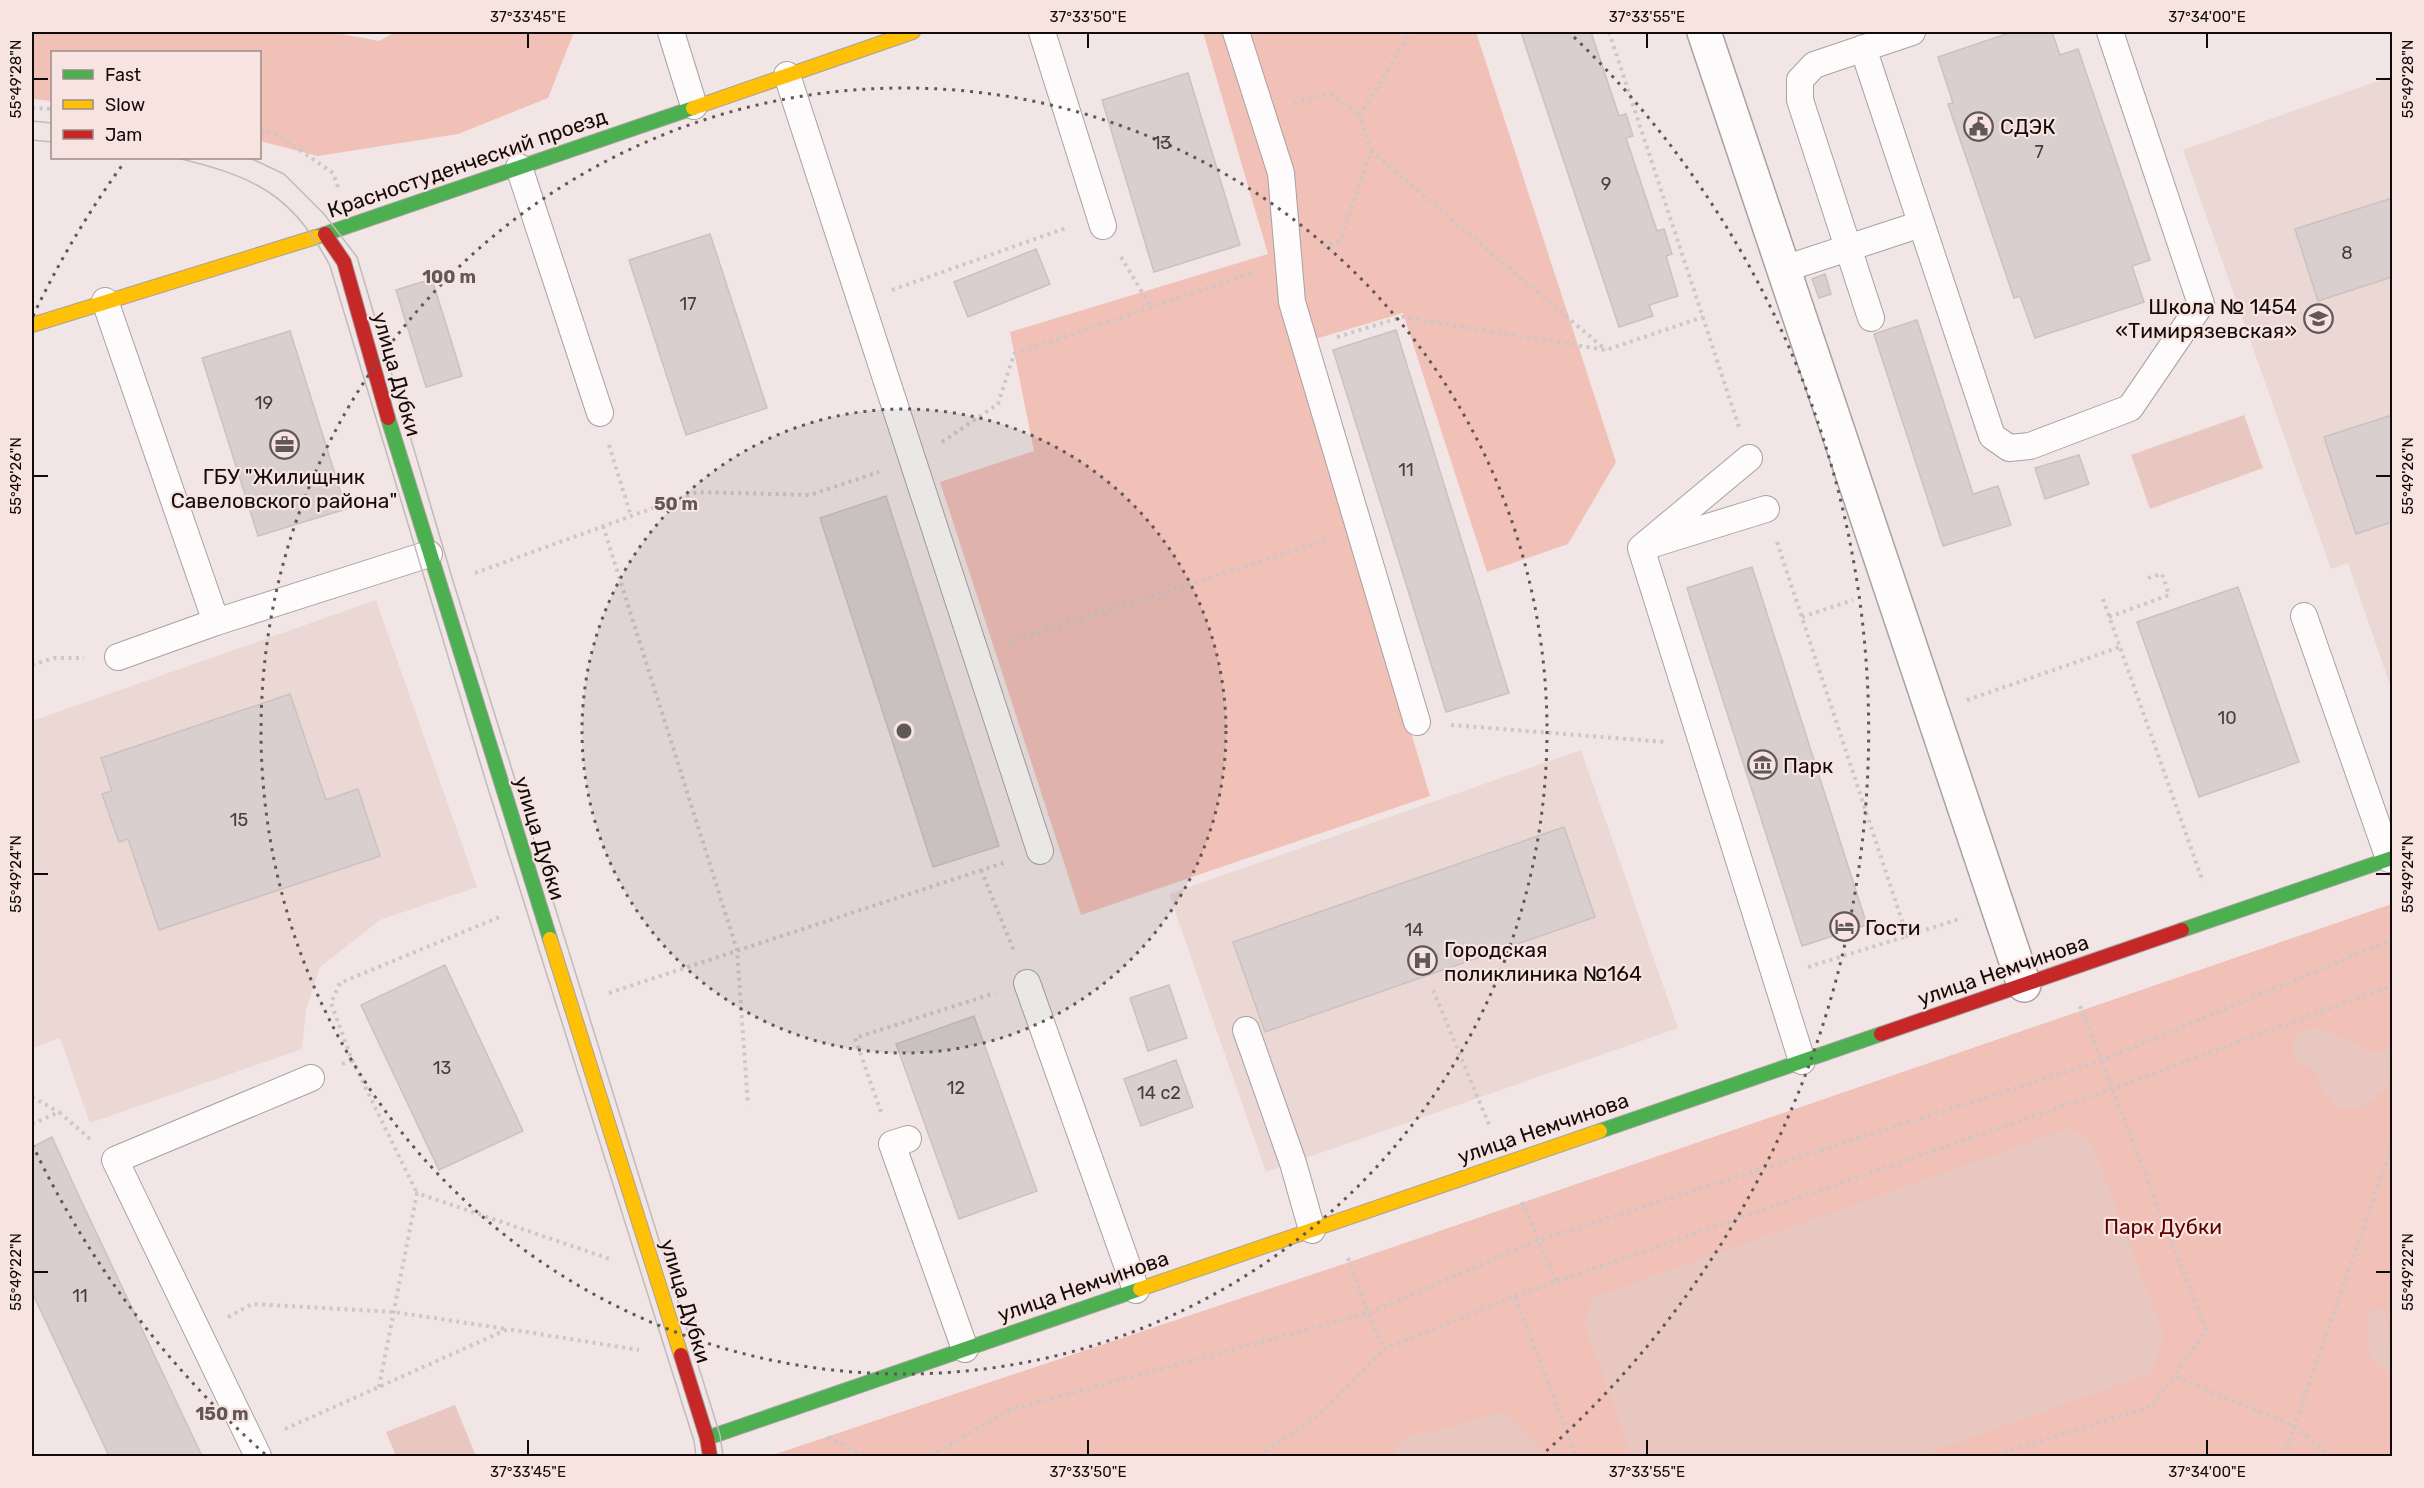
<svg xmlns="http://www.w3.org/2000/svg" width="2424" height="1488" viewBox="0 0 2424 1488" font-family="Rubik,sans-serif">
	<style>
		.built { fill: #ebd7d4 }
		.green { fill: #e8c7c1 }
		.forest { fill: #f1c0b7 }
		.building { fill: #d8cfce; stroke: #cac2c0; stroke-width: 1.5 }
		.lines { fill: none; stroke-linecap: round; stroke-linejoin: round }
		.lane-casing { stroke: #a9a1a0; stroke-width: 28 }
		.street-casing { stroke: #a9a1a0; stroke-width: 36 }
		.fast-casing { stroke: #a9a1a0; stroke-width: 16 }
		.slow-casing { stroke: #a9a1a0; stroke-width: 16 }
		.jam-casing { stroke: #a9a1a0; stroke-width: 16 }
		.path { stroke: #ccc8c7; stroke-width: 4; stroke-dasharray: 3 4.5; stroke-linecap: butt }
		.lane { stroke: #fdfbfb; stroke-width: 26 }
		.street { stroke: #fdfbfb; stroke-width: 33 }
		.fast { stroke: #4caf50; stroke-width: 14 }
		.slow { stroke: #ffc107; stroke-width: 14 }
		.jam { stroke: #c62828; stroke-width: 14 }
		.tram { stroke: #bfbcbc; stroke-width: 1.5 }
		.ticks { fill: none; stroke: #120b0a; stroke-width: 2 }
		.ring { fill: none; stroke: #605857; stroke-width: 3; stroke-dasharray: 3 6 }
		.labels { text-anchor: middle; dominant-baseline: central; stroke-width: 4.5; stroke-linejoin: round; paint-order: stroke }
		.number-label { font-size: 18px; fill: #463e3d }
		.poi-label { font-size: 21px; fill: #120b0a; stroke: #f7e3df; text-anchor: start }
		.street-label { font-size: 21px; fill: #120b0a; stroke: #f7e3df }
		.park-label { font-size: 21px; fill: #620000; stroke: #f7e3df }
		.centre { fill: #605857; stroke: #f7e3df; stroke-width: 3 }
		.ring-label { font-size: 18px; text-anchor: middle; font-weight: bold; fill: #605857; stroke: #f7e3df; stroke-width: 4.5; stroke-linejoin: round; paint-order: stroke }
		.neatline { fill: none; stroke: #120b0a; stroke-width: 2 }
		.ticks-label { font-size: 15px; text-anchor: middle; fill: #120b0a }
	</style>
	<rect width="100%" height="100%" fill="#f1e6e5"/>
	<path class="built" d="M2392,76V691L2348,563L2331,569L2183,150Z
		M376,600L477,887L380,920L320,967L306,1010L302,1049L90,1123L60,1038L32,1048V721Z
		M1581,750L1678,1028L1266,1172L1169,894Z"/>
	<path class="green" d="M2244,415L2263,468L2150,509L2131,455Z
		M2392,904V1456H770L1350,1262Z
		M455,1405L476,1456H396L386,1432Z"/>
	<path class="forest" d="M32,32H331L379,41L396,32H574L548,98L458,134L318,156L260,141V52H52V101L32,99Z
		M1203,32H1476L1616,462L1568,544L1487,572L1403,313L1295,345L1430,796L1081,915L940,482L1034,451L1010,332L1268,254Z
		M2392,904V1045L2382,1051L2368,1053L2355,1043L2316,1027L2299,1033L2292,1046L2296,1059L2316,1073L2323,1091L2341,1109L2362,1108L2392,1083V1348C2387,1337 2388,1321 2384,1309L2372,1308L2366,1325L2370,1356L2392,1376V1456H1920L2152,1373L2164,1336L2092,1143L2069,1128L1591,1298L1585,1326L1632,1456H1544L1541,1448L1508,1413H1496L1428,1433L1406,1435L1393,1456H770L1350,1262Z"/>
	<path class="building" d="M1521,32H1591L1619,116L1626,114L1633,136L1626,138L1657,231L1664,229L1672,254L1666,256L1678,296L1649,305L1653,316L1619,327Z
		M2012,32H2052L2060,55L2078,49L2150,260L2132,266L2144,302L2035,338L2020,296L2014,298L1948,104L1953,103L1938,57Z
		M1188,73L1240,245L1154,272L1102,100Z
		M2392,198V277L2318,301L2295,229Z
		M710,234L767,408L686,435L629,260Z
		M1036,249L1050,284L968,317L954,282Z
		M1825,274L1831,294L1819,298L1812,279Z
		M432,279L462,376L426,387L396,290Z
		M1917,320L1973,494L1998,486L2011,525L1943,546L1874,334Z
		M1396,330L1509,693L1446,712L1333,350Z
		M290,331L346,509L258,536L202,358Z
		M2392,415V522L2356,534L2324,437Z
		M2079,455L2089,484L2045,499L2035,468Z
		M886,496L999,846L933,867L820,518Z
		M1752,567L1867,925L1802,946L1687,588Z
		M2238,587L2299,762L2199,797L2137,622Z
		M290,694L326,800L358,789L380,856L159,930L128,839L119,842L102,794L112,791L101,758Z
		M1564,827L1595,917L1265,1032L1233,942Z
		M445,965L523,1131L439,1170L361,1005Z
		M1169,985L1187,1038L1148,1051L1130,998Z
		M974,1016L1037,1191L959,1219L896,1044Z
		M1176,1060L1193,1107L1141,1126L1124,1079Z
		M52,1137L77,1192L202,1456H109L32,1292V1147Z"/>
	<g class="lines">
		<defs>
			<path id="lane" d="M671,32L694,106
				M1042,32L1103,226
				M1236,32L1281,173L1292,302L1417,722
				M1863,48L1992,436L2009,448L2030,446L2130,408L2201,304L2110,32
				M787,75L1040,851
				M519,167L600,413
				M1784,269L1921,224
				M105,301L216,622L118,657
				M1871,318L1800,100V80L1814,65L1912,32
				M1653,544L1766,509
				M1641,548L1802,1061
				M1641,548L1749,458
				M2304,616L2389,859
				M216,622L429,554
				M1027,983L1136,1290
				M1246,1030L1293,1163L1312,1230
				M908,1139L892,1144L965,1349
				M258,1456L115,1160L311,1078"/>
			<path id="street" d="M1704,32L2024,985"/>
			<path id="fast" d="M316,237L693,108
				M388,418L550,939
				M2182,930L2392,858
				M1600,1131L1881,1034
				M707,1438L1140,1289"/>
			<path id="slow" d="M693,108L913,32
				M32,325L316,237
				M550,939L681,1355
				M1140,1289L1600,1131"/>
			<path id="jam" d="M325,234L344,262L388,418
				M1881,1034L2182,930
				M681,1355L707,1438L710,1456"/>
		</defs>
		<use href="#lane" class="lane-casing"/>
		<use href="#street" class="street-casing"/>
		<use href="#fast" class="fast-casing"/>
		<use href="#slow" class="slow-casing"/>
		<use href="#jam" class="jam-casing"/>
		<path class="path" d="M1609,32L1739,427
			M1294,103L1330,94L1360,115
			M32,108L52,109
			M260,131L275,133L333,173L339,190
			M1371,151L1606,350
			M1323,247L1340,241L1371,151L1360,115L1411,32
			M1121,257L1151,307
			M892,290L1066,228
			M1337,337L1402,317L1606,350L1703,317
			M942,442L998,404L1014,354L1254,272
			M609,445L631,516
			M603,526L737,950L748,1105
			M1777,542L1907,936L1962,918
			M475,573L697,492L810,495L879,472
			M2103,599L2203,882
			M1802,617L1853,600
			M2109,617L2169,595L2162,574L2144,579
			M1009,642L1327,540
			M32,665L54,658H84
			M1967,700L2120,647
			M1451,725L1665,742
			M981,870L1014,951
			M1808,967L1907,936
			M1433,990L1490,1127
			M609,993L1006,862
			M2080,1006L2206,1330L2174,1376
			M352,1060L417,1193
			M342,1064L352,1060L331,1003L340,983L502,916
			M32,1097L59,1112
			M881,1112L855,1038L995,993
			M32,1124L59,1112L90,1139
			M1522,1202L1557,1282
			M1348,1258L1368,1313L1384,1349
			M1515,1296L2112,1089L2392,985
			M228,1317L252,1304L394,1312L507,1329
			M379,1387L417,1193L610,1259
			M285,1429L508,1329L639,1350
			M828,1437L864,1456
			M930,1456L1009,1410L1368,1313L1539,1240L2100,1061L2386,942L2392,944
			M1259,1456L1325,1410L1384,1349L1515,1296L1576,1456
			M1998,1456L1999,1454L2152,1406L2174,1376L2294,1426L2330,1456
			M2284,1456L2392,1146"/>
		<use href="#lane" class="lane"/>
		<use href="#street" class="street"/>
		<use href="#fast" class="fast"/>
		<use href="#slow" class="slow"/>
		<use href="#jam" class="jam"/>
		<path class="tram" d="M32,121L52,123
			M32,140L52,142
			M177,158C253,176 293,194 330,266L486,782L694,1441L696,1456
			M250,158L284,174L324,214L357,257L453,581L720,1435L723,1456"/>
	</g>
	<path class="ticks" d="M528,33V48M1088,33V48M1647,33V48M2207,33V48M33,79H48M2376,79H2391M33,476H48M2376,476H2391M33,874H48M2376,874H2391M33,1272H48M2376,1272H2391M528,1440V1455M1088,1440V1455M1647,1440V1455M2207,1440V1455"/>
	<circle cx="904" cy="731" r="322" fill="#605857" fill-opacity=".12"/>
	<g class="ring">
		<circle cx="904" cy="731" r="322"/>
		<circle cx="904" cy="731" r="643"/>
		<path d="M265 1454A965 965 0 0 1 33 1146M33 316A965 965 0 0 1 123 164M1574 37A965 965 0 0 1 1543 1454"/>
	</g>
	<defs>
		<symbol id="civic-ring" viewBox="-11 -11 22 22"><circle r="9.5" fill="#f7e3df" stroke="#605857" stroke-width="1.5"/><path d="M-.6-6.5H3V-4.5H.6V-3L4-1V1h2V6H-6V1h2V-1L-.6-3ZM-1.2 2.5V6h2.4V2.5Z" fill="#605857"/></symbol>
		<symbol id="school-ring" viewBox="-11 -11 22 22"><circle r="9.5" fill="#f7e3df" stroke="#605857" stroke-width="1.5"/><path d="M0-5L7-2L0 1L-7-2ZM-4 1L0 2.5L4 1V4Q0 6-4 4Z" fill="#605857"/></symbol>
		<symbol id="office-ring" viewBox="-11 -11 22 22"><circle r="9.5" fill="#f7e3df" stroke="#605857" stroke-width="1.5"/><path d="M-6-3h4V-5.5h4V-3h4V5H-6ZM-1-4.5V-3h2v-1.5ZM-6 0V1H6V0Z" fill="#605857"/></symbol>
		<symbol id="museum-ring" viewBox="-11 -11 22 22"><circle r="9.5" fill="#f7e3df" stroke="#605857" stroke-width="1.5"/><path d="M0-6L6-3V-2H-6V-3ZM-5-1h2V3h-2ZM-1-1h2V3h-2ZM3-1h2V3H3ZM-6 4H6V6H-6Z" fill="#605857"/></symbol>
		<symbol id="hotel-ring" viewBox="-11 -11 22 22"><circle r="9.5" fill="#f7e3df" stroke="#605857" stroke-width="1.5"/><path d="M-6-4.5h1.5V1H6V5H4.5V3h-9V5H-6ZM-4 0a1.8 1.8 0 1 1 3.6 0ZM.5 0V-2.5h3Q6-2.5 6 0Z" fill="#605857"/></symbol>
		<symbol id="hospital-ring" viewBox="-11 -11 22 22"><circle r="9.5" fill="#f7e3df" stroke="#605857" stroke-width="1.5"/><path d="M-5-5h3v3.5h4V-5h3V5h-3V1.5h-4V5h-3Z" fill="#605857"/></symbol>
	</defs>
	<g fill-rule="evenodd">
		<use href="#civic-ring" x="1962" y="110" width="33" height="33"/>
		<use href="#school-ring" x="2302" y="302" width="33" height="33"/>
		<use href="#office-ring" x="268" y="428" width="33" height="33"/>
		<use href="#museum-ring" x="1746" y="748" width="33" height="33"/>
		<use href="#hotel-ring" x="1828" y="910" width="33" height="33"/>
		<use href="#hospital-ring" x="1406" y="944" width="33" height="33"/>
	</g>
	<g class="labels">
		<g class="number-label">
			<text x="1162" y="143">13</text>
			<text x="2039" y="152">7</text>
			<text x="1606" y="184">9</text>
			<text x="2347" y="253">8</text>
			<text x="688" y="304">17</text>
			<text x="264" y="403">19</text>
			<text x="1406" y="470">11</text>
			<text x="2227" y="718">10</text>
			<text x="239" y="820">15</text>
			<text x="1414" y="930">14</text>
			<text x="442" y="1068">13</text>
			<text x="956" y="1088">12</text>
			<text x="1159" y="1093">14 с2</text>
			<text x="80" y="1296">11</text>
		</g>
		<g class="poi-label">
			<text x="2000" y="126">СДЭК</text>
			<text x="2297" y="306" text-anchor="end">Школа № 1454<tspan x="2297" dy="24">«Тимирязевская»</tspan></text>
			<text x="284" y="476" text-anchor="middle">ГБУ "Жилищник<tspan x="284" dy="24">Савеловского района"</tspan></text>
			<text x="1783" y="765">Парк</text>
			<text x="1865" y="927">Гости</text>
			<text x="1444" y="949">Городская<tspan x="1444" dy="24">поликлиника №164</tspan></text>
		</g>
		<g class="street-label">
			<text transform="translate(467 163) rotate(-19)">Красностуденческий проезд</text>
			<text transform="translate(397 374) rotate(74)">улица Дубки</text>
			<text transform="translate(540 838) rotate(73)">улица Дубки</text>
			<text transform="translate(2003 970) rotate(-19)">улица Немчинова</text>
			<text transform="translate(1543 1128) rotate(-19)">улица Немчинова</text>
			<text transform="translate(1083 1286) rotate(-19)">улица Немчинова</text>
			<text transform="translate(686 1301) rotate(73)">улица Дубки</text>
		</g>
		<g class="park-label">
			<text x="2163" y="1226">Парк Дубки</text>
		</g>
	</g>
	<circle cx="904" cy="731" r="9" class="centre"/>
	<g class="ring-label">
		<text x="449" y="283">100 m</text>
		<text x="676" y="510">50 m</text>
		<text x="222" y="1420">150 m</text>
	</g>
	<rect width="2424" height="1488" fill="none" stroke="#f7e3df" stroke-width="66"/>
	<rect x="51" y="51" width="210" height="108" fill="#f7e3df" stroke="#9b8d8a" stroke-width="1.5"/>
	<rect x="63" y="70" width="30" height="9" fill="#4caf50" stroke="#9b8d8a" stroke-width="1.5"/>
	<text x="105" y="81" font-size="18" fill="#120b0a">Fast</text>
	<rect x="63" y="100" width="30" height="9" fill="#ffc107" stroke="#9b8d8a" stroke-width="1.5"/>
	<text x="105" y="111" font-size="18" fill="#120b0a">Slow</text>
	<rect x="63" y="130" width="30" height="9" fill="#c62828" stroke="#9b8d8a" stroke-width="1.5"/>
	<text x="105" y="141" font-size="18" fill="#120b0a">Jam</text>
	<rect x="33" y="33" width="2358" height="1422" class="neatline"/>
	<g class="ticks-label">
		<text x="528" y="22">37°33'45"E</text>
		<text x="1088" y="22">37°33'50"E</text>
		<text x="1647" y="22">37°33'55"E</text>
		<text x="2207" y="22">37°34'00"E</text>
		<text transform="translate(16 79) rotate(-90)" y="5">55°49'28"N</text>
		<text transform="translate(2408 79) rotate(-90)" y="5">55°49'28"N</text>
		<text transform="translate(16 476) rotate(-90)" y="5">55°49'26"N</text>
		<text transform="translate(2408 476) rotate(-90)" y="5">55°49'26"N</text>
		<text transform="translate(16 874) rotate(-90)" y="5">55°49'24"N</text>
		<text transform="translate(2408 874) rotate(-90)" y="5">55°49'24"N</text>
		<text transform="translate(16 1272) rotate(-90)" y="5">55°49'22"N</text>
		<text transform="translate(2408 1272) rotate(-90)" y="5">55°49'22"N</text>
		<text x="528" y="1477">37°33'45"E</text>
		<text x="1088" y="1477">37°33'50"E</text>
		<text x="1647" y="1477">37°33'55"E</text>
		<text x="2207" y="1477">37°34'00"E</text>
	</g>
</svg>
